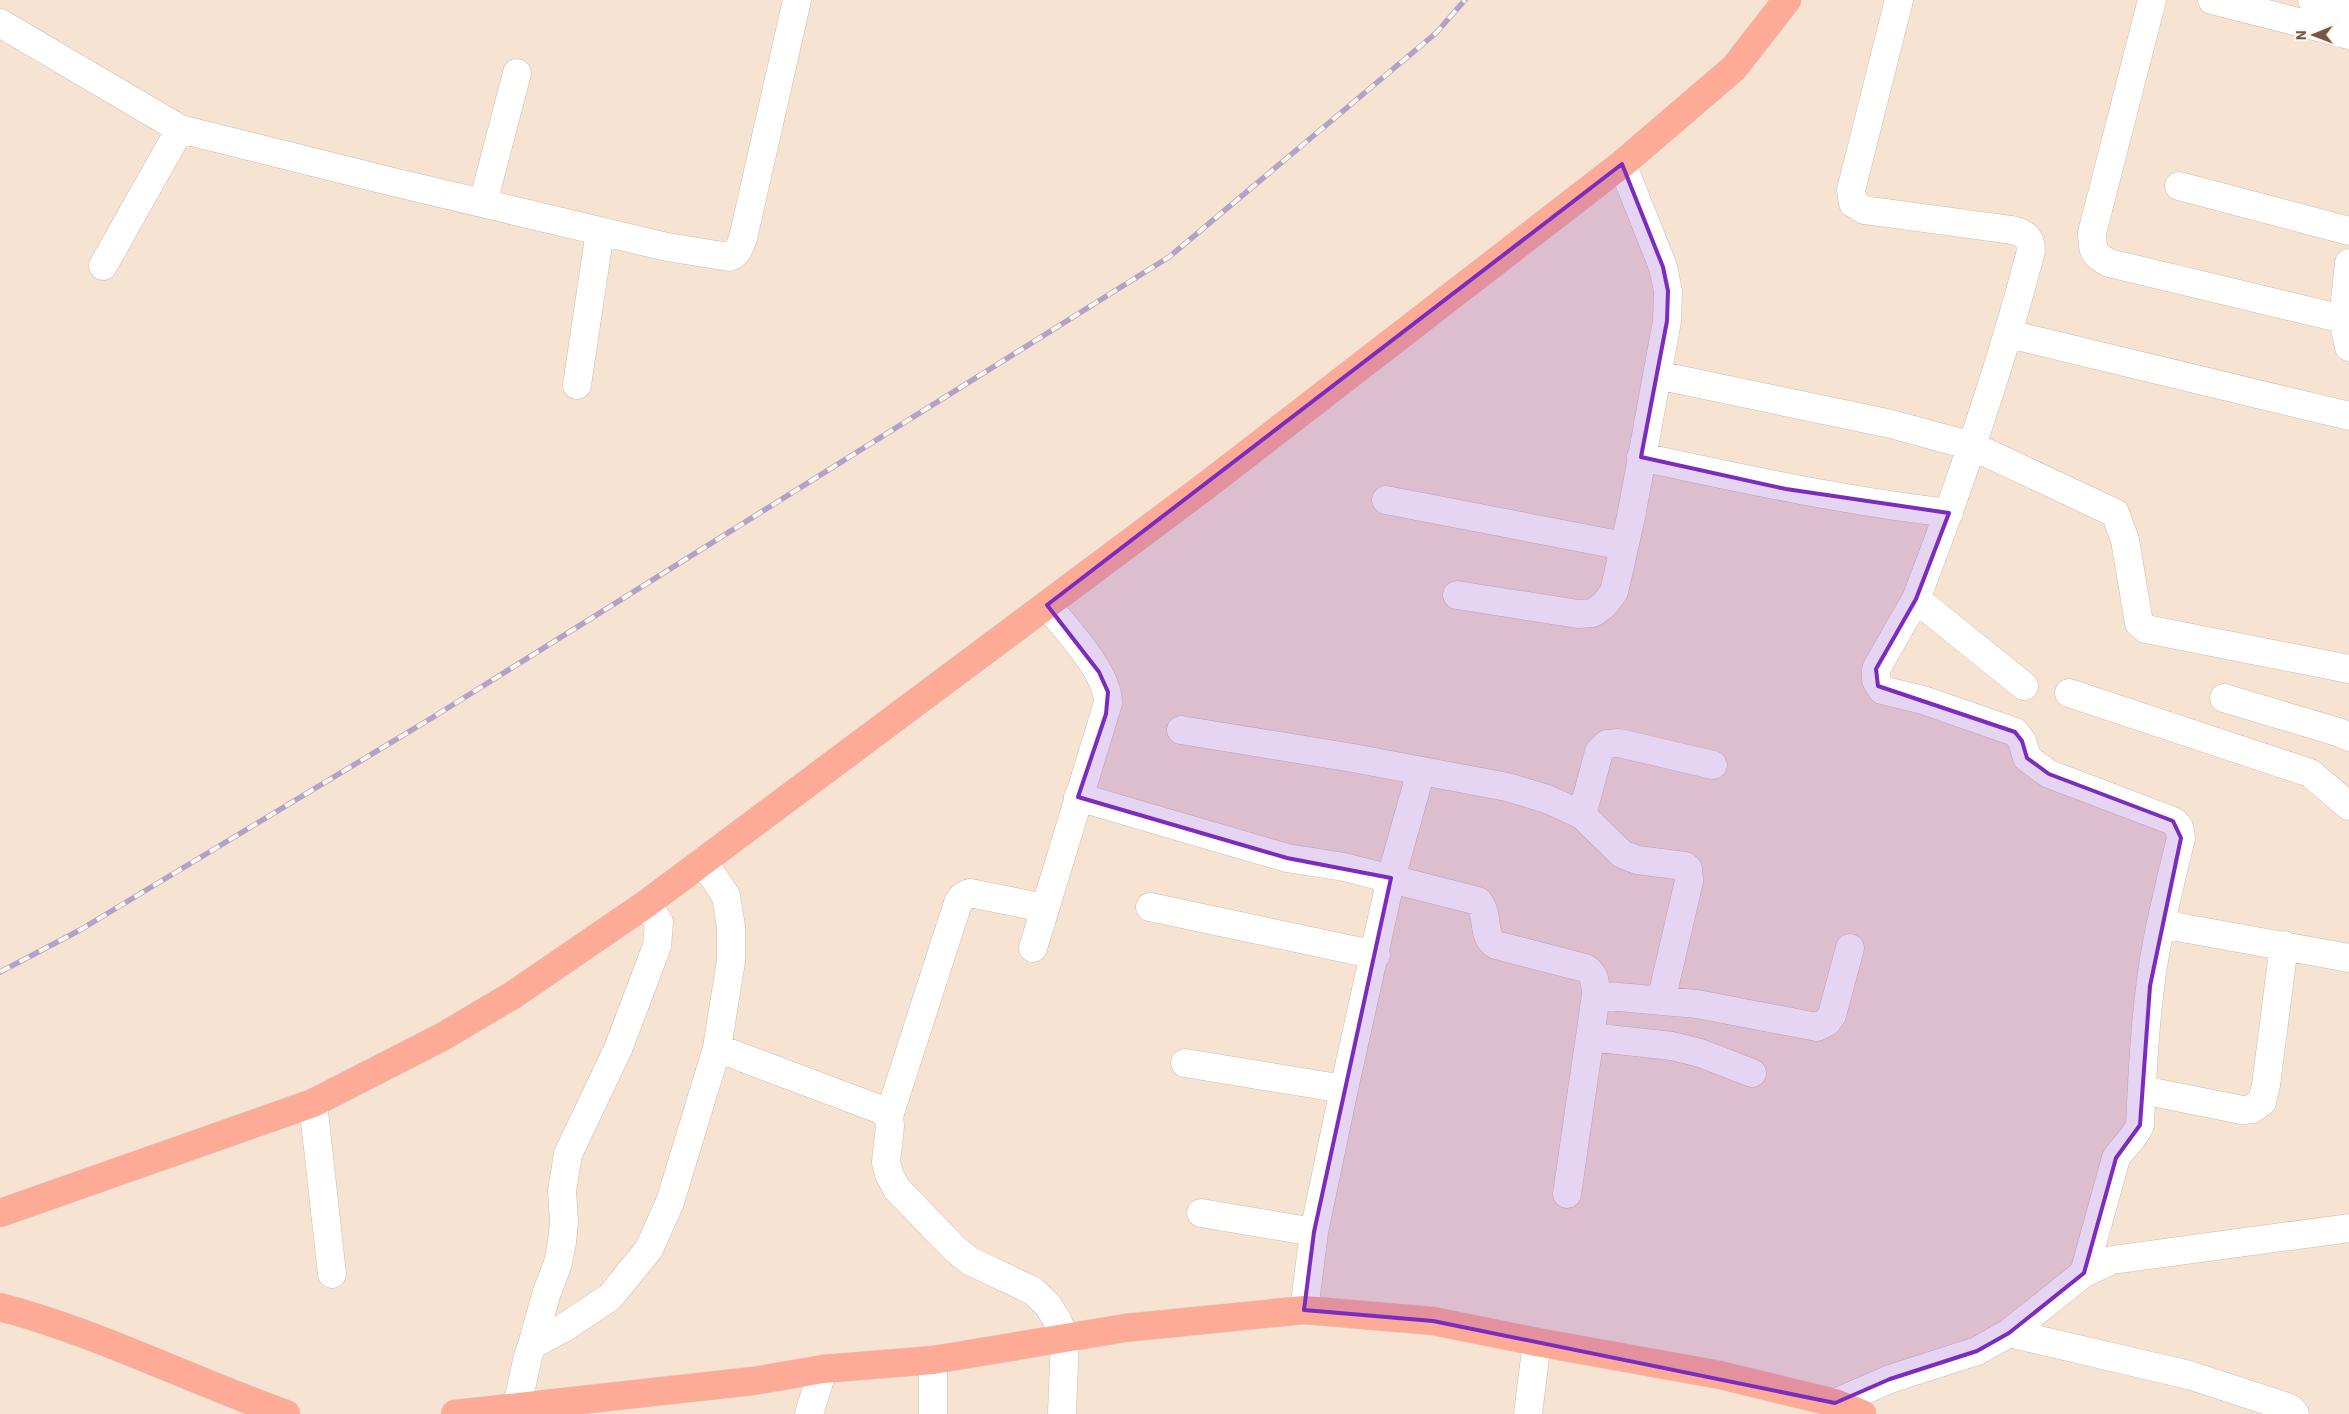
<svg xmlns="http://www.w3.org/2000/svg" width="2349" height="1414" viewBox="0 0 2349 1414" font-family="'IBM Plex Sans',sans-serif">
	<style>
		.residential { fill: #f6e3d2 }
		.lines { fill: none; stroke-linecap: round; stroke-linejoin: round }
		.minor-casing { stroke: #d2bbac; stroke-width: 29 }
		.highway-casing { stroke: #dcd3cf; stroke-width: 29 }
		.minor { stroke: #fff; stroke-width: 28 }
		.highway { stroke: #fdab96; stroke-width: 28 }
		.rail-casing { stroke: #b4a1c9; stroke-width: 5.5 }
		.rail { stroke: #fff6ec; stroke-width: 4; stroke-dasharray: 11; stroke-linecap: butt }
		.marked { fill: #7b2cbf; fill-opacity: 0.2; stroke: #7b2cbf; stroke-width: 4; stroke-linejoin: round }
	</style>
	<rect width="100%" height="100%" fill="#fef2e4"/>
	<path class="residential" d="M0,0H2349V1414H0Z"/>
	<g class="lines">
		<defs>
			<path id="minor" d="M1899,0L1851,190L1853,203L1864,210L2012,230C2024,233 2031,237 2031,251C2000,369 1960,485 1916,599L2024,686
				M2152,0L2092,233C2093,250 2092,254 2109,263L2343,319
				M2212,0L2349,35
				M2312,0L2349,9
				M0,23L180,129L389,181L667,247L729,257C738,254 740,246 743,238L797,0
				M2179,186L2349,231
				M483,203L517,73
				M2349,263L2343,319L2349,347
				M103,266L180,129
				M2009,334L2349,416
				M1657,375L1891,424L1972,446L2115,513L2125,540L2139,623L2146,629L2349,669
				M577,385L600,231
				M1641,457C1743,479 1845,501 1949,513
				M1386,500L1624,546
				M1457,595L1578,614L1593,613L1604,605L1614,592L1631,517L1667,321L1668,291L1663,267L1622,164
				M1916,599L1876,669V680L1882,690L1923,700L2015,732L2022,741L2027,758L2049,774L2173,821L2179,827L2181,838C2169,888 2156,937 2150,988C2144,1033 2142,1079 2140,1125C2135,1138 2124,1146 2116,1158L2084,1273
				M2069,693L2310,773L2349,806
				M2224,698L2338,732L2349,737
				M1181,730L1353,758L1507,787L1547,799L1582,815L1622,854L1637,860L1685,866L1688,869L1689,881L1661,1001
				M1078,797L1287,858L1344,867L1478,901C1490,916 1481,936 1496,945L1585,968C1596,974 1595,983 1596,995L1567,1194
				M1582,815L1599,752L1607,744L1619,743L1713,765
				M1150,907L1376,955
				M2161,924L2349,958
				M1033,948L1108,703C1108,672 1067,630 1047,605
				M1596,995L1697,1004L1817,1027L1827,1022L1832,1015L1850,948
				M1590,1037L1672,1046L1700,1053L1752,1073
				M717,1048L879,1109L889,1116L890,1126L886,1162L889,1174L897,1189L955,1249L970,1261L1033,1291L1047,1304L1056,1318L1065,1337L1062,1414
				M1185,1063L1344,1089
				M2142,1090L2242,1110L2252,1109L2262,1102L2266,1085L2284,945
				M313,1103L332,1274
				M889,1116L958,903L963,896L970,893L1045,908
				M1201,1213L1314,1232
				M1304,1310L1314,1232L1344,1089L1391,878L1421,771
				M2009,1333L2189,1375L2290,1408L2295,1414
				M532,1345L546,1295L558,1263L562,1242L564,1222L562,1191L568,1154L618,1049L657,946L659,922L646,904
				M933,1360V1414
				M521,1414L517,1407L528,1356L532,1345L562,1329L610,1297L649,1249L670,1202L717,1048L731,961V927L726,896L703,861
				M809,1414L823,1369
				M1528,1414L1537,1342
				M1838,1414L1835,1403L1890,1379L1977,1351L2009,1333L2084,1273L2112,1260L2349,1228"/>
			<path id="highway" d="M0,1213L313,1103L442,1037L513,995L646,904L1207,485L1622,164L1734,68L1787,0
				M0,1307C99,1333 190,1380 286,1414
				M455,1414L753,1381L823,1369L933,1360L1125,1328L1304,1310L1433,1321L1537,1342L1720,1375L1835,1403L1862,1414"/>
		</defs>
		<use href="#minor" class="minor-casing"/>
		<use href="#highway" class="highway-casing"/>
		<use href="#minor" class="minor"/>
		<use href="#highway" class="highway"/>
		<defs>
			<path id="rail" d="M0,972L80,930L435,716L1169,257L1436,33L1465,0"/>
		</defs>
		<use href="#rail" class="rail-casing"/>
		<use href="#rail" class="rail"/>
	</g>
	<path class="marked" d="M1622,164L1663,267L1668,291L1667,321L1641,457L1786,489L1949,513L1916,599L1876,669L1878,686L2015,732L2022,741L2027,758L2049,774L2173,821L2181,838L2150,986L2140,1125L2116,1158L2084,1273L2009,1333L1977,1351L1890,1379L1835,1403L1433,1321L1304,1310L1314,1232L1391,878L1287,858L1078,797L1106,714L1108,692L1099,672L1047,605Z"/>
	<g transform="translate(2314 35) rotate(269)" stroke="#fff6ec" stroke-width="4" paint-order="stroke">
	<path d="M0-4L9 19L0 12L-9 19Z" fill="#785647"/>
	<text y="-8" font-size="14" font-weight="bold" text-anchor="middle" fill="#785647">N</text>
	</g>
</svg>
